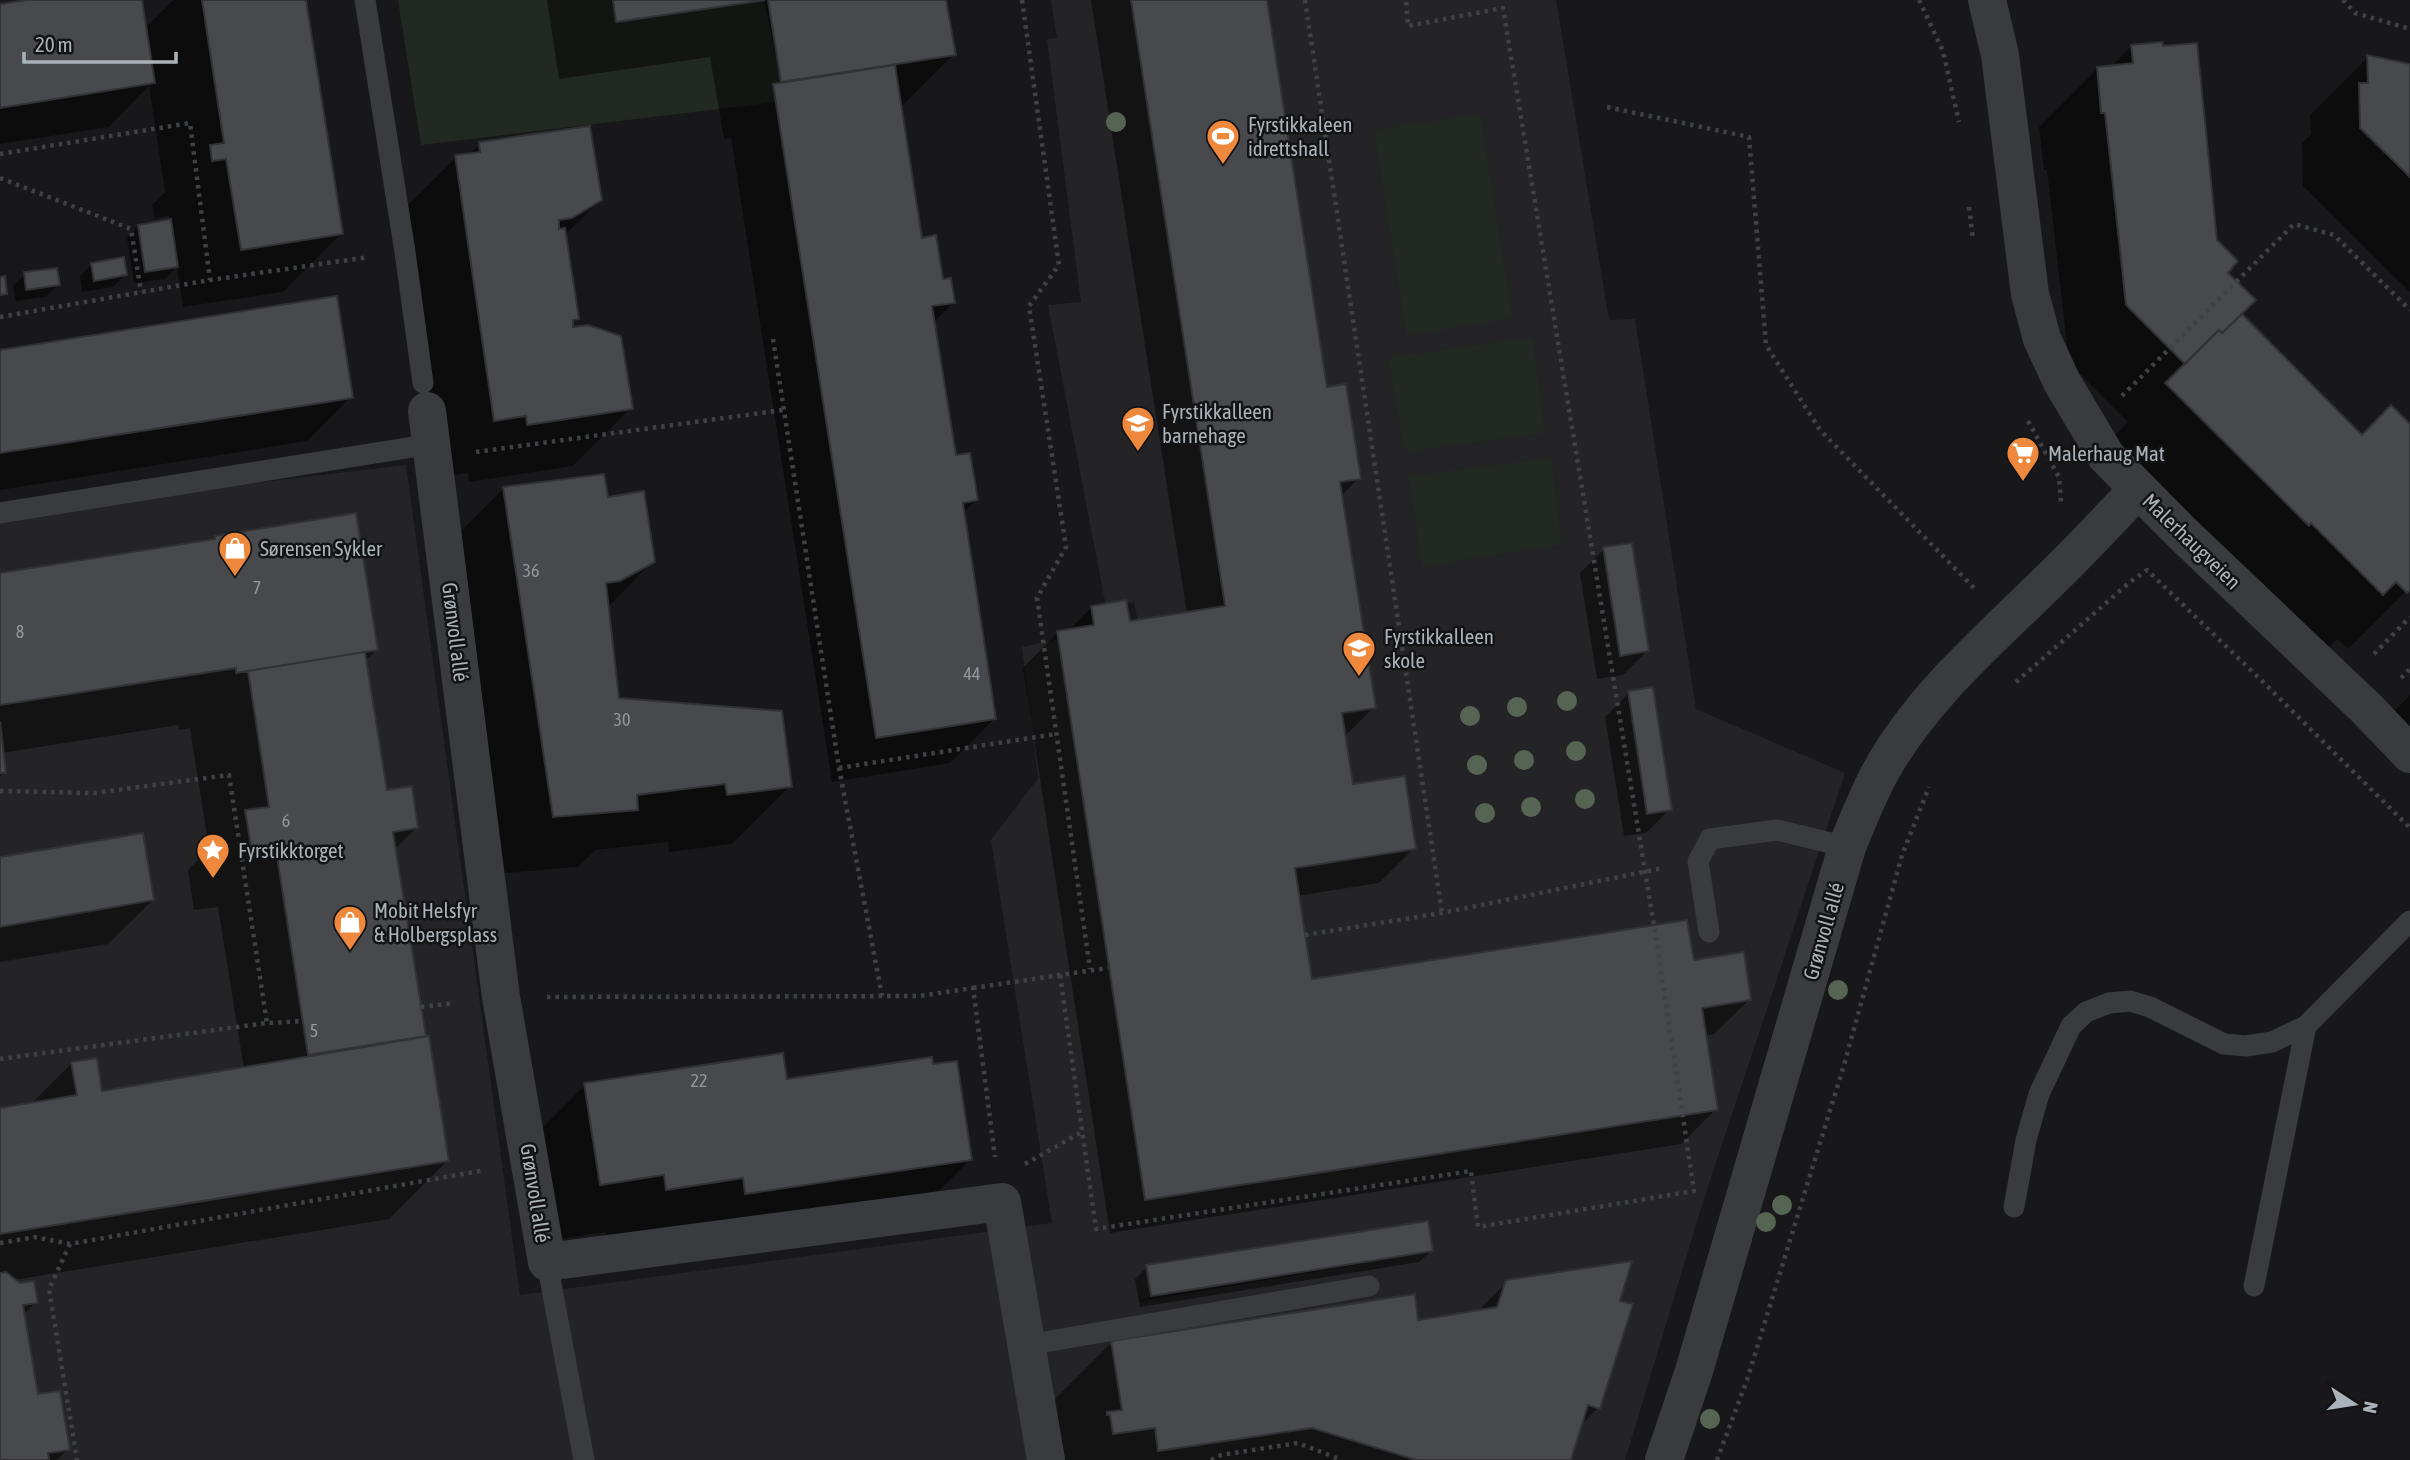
<svg xmlns="http://www.w3.org/2000/svg" width="2410" height="1460" viewBox="0 0 2410 1460" font-family="'Asap Condensed',sans-serif">
	<style>
		.built { fill: #242427; fill-rule: evenodd }
		.green { fill: #222922 }
		.shadow { fill: #0007 }
		.building { fill: #47494d; stroke: #323235; stroke-width: 2 }
		.lines { fill: none; stroke-linecap: round; stroke-linejoin: round }
		.path { stroke: #3f4245; stroke-width: 4.5; stroke-dasharray: 3.5 5; stroke-linecap: butt }
		.service { stroke: #393b3e; stroke-width: 21 }
		.minor { stroke: #393b3e; stroke-width: 38 }
		.tree { fill: #566453 }
		.labels { text-anchor: middle; dominant-baseline: central; stroke-width: 5; stroke-linejoin: round; paint-order: stroke }
		.number-label { font-size: 18px; fill: #91989e }
		.poi-label { font-size: 21px; fill: #aab2b9; stroke: #131315; text-anchor: start }
		.street-label { font-size: 21px; fill: #aab2b9; stroke: #131315 }
	</style>
	<rect width="100%" height="100%" fill="#18181a"/>
	<path class="built" d="M1051,0H1132L1224,611L1357,587L1268,0H1556L1609,320L1635,319L1696,709L1845,773L1702,1205L1625,1460H0V513L406,465L520,1295L1052,1223L991,840L1038,778L1022,647L1138,623L1134,602L1106,607L1048,305L1081,302L1047,39L1057,38ZM1360,1263V1264L1138,1302L1151,1296Z"/>
	<path class="green" d="M398,0H613L617,22L764,0L781,82L773,84L776,102L421,145Z
		M1480,114L1512,318L1407,336L1374,130Z
		M1532,338L1545,433L1405,452L1388,357Z
		M1551,458L1562,545L1422,566L1409,476Z"/>
	<path class="shadow" d="M38,0H140L144,29L173,0H304L341,234L283,292L183,307L177,267L165,279L134,283L127,238L139,226L170,222L169,216L155,218L152,205L165,192L149,86L109,127L0,144V6Z
		M547,0H945L954,54L900,108L920,240L954,302L933,323L954,457L976,500L963,513L995,718L950,763L832,782L731,138L724,139L710,57L559,79Z
		M1091,0H1265L1325,390L1359,478L1341,496L1374,707L1344,737L1351,786L1414,848L1379,883L1297,896L1311,981L1692,962L1749,1000L1714,1034L1705,1036L1716,1109L1681,1144L1110,1233L1023,668L1057,633L1068,631L1092,607L1129,623L1187,614Z
		M2131,46L2215,241L2239,314L2362,437L2410,426V587L2348,649L2337,639L2324,651L2108,442L2128,422L2069,363L2047,170H2044L2039,127L2097,69L2111,67Z
		M2368,57L2410,66V292L2303,186L2302,143L2311,134L2310,115Z
		M480,144L600,200L564,236L577,318L571,324L572,328L631,408L573,466L469,482L468,473L437,478L398,215L456,157L468,155Z
		M91,265L125,275L113,287L82,292L80,276Z
		M25,274L58,285L46,297L15,301L13,286Z
		M0,351L351,397L307,441L0,490Z
		M504,488L606,499L653,561L607,608L618,700L790,786L732,844L669,852L668,842L595,850L578,867L495,874L446,546Z
		M216,537L376,650L365,661L385,792L416,828L394,850L419,1007L447,1161L389,1219L13,1280L36,1302L24,1314L37,1396L68,1449L57,1460H0V1110L30,1105L72,1063L100,1093L244,1069L218,907L194,910L188,870L209,849L190,728L179,730L178,725L2,753L4,772L0,777V574L211,541Z
		M1604,549L1647,651L1623,675L1597,679L1580,573Z
		M1629,693L1670,809L1646,833L1624,836L1605,717Z
		M2410,695V733L2391,715Z
		M0,859L153,900L108,944L0,962Z
		M786,1081L970,1160L912,1218L608,1247L606,1232L542,1242L527,1143L585,1085Z
		M1431,1251L1419,1262L1140,1307L1135,1279L1147,1267Z
		M1507,1282L1618,1302L1598,1408L1579,1427L1569,1460H1062L1054,1400L1112,1342L1416,1322L1477,1312Z"/>
	<path class="building" d="M27,0H142L155,83L0,108V4Z
		M202,0H306L343,234L241,250L226,159L212,161L210,145L224,143Z
		M613,0H765L616,22Z
		M768,0H946L956,55L781,82Z
		M1131,0H1267L1327,387L1346,384L1361,479L1340,482L1376,708L1342,713L1353,784L1405,776L1416,849L1295,868L1312,979L1687,920L1694,960L1744,952L1751,1000L1702,1008L1718,1110L1145,1200L1057,631L1094,625L1091,606L1126,600L1130,621L1225,606Z
		M2162,42L2163,46L2197,43L2217,240L2238,261L2228,273L2256,300L2222,333L2219,330L2185,364L2126,305L2105,113H2101L2097,67L2133,63L2131,45Z
		M2367,55L2410,64V177L2360,128L2359,83H2368Z
		M895,65L922,238L936,235L943,279L951,278L955,303L932,306L956,455L970,453L978,500L963,503L996,719L876,738L773,84Z
		M590,126L602,200L572,218L559,220V229L565,228L579,319L573,320V327L588,325L621,336L633,409L527,425L526,416L494,421L455,155L480,152L479,142Z
		M171,219L178,267L145,272L138,225Z
		M124,257L127,275L94,281L91,263Z
		M57,268L60,285L26,290L24,272Z
		M5,276L7,294L0,295V277Z
		M337,296L353,398L0,453V350Z
		M2242,314L2362,435L2391,405L2410,424V590L2407,593L2396,582L2383,595L2311,523L2309,526L2165,383L2219,330L2222,333Z
		M604,474L608,497L644,491L655,562L620,581L606,583L619,698L782,711L792,787L727,795L725,784L637,795L638,810L553,817L503,487Z
		M356,513L378,650L236,673V668L0,705V573L215,539V536Z
		M1632,543L1649,651L1620,656L1603,547Z
		M365,652L387,790L412,786L418,828L393,832L426,1036L308,1055L276,850L252,853L245,810L269,807L248,671Z
		M1653,687L1672,810L1647,814L1628,691Z
		M0,721L6,773H0Z
		M143,833L154,900L0,927V857Z
		M429,1036L449,1161L0,1234V1108L77,1095L71,1062L97,1058L102,1091Z
		M783,1053L787,1079L932,1057L933,1064L957,1061L972,1160L745,1194L743,1178L666,1190L664,1175L600,1185L584,1083Z
		M1428,1221L1433,1251L1151,1296L1146,1265Z
		M1632,1261L1620,1301L1633,1304L1600,1409L1588,1405L1571,1460H1416L1312,1428L1158,1451L1155,1428L1113,1434L1110,1415H1107V1412L1122,1410L1111,1341L1415,1294L1418,1320L1497,1307L1506,1280Z
		M6,1272L20,1283L34,1281L38,1303L23,1305L38,1394L60,1391L70,1450L48,1453L49,1460H0V1273Z"/>
	<g class="lines">
		<path class="path" d="M1022,0L1059,265L1029,306L1066,547L1037,598L1090,969
			M1305,0L1442,913
			M1919,0L1943,51L1959,122
			M2343,0L2355,13L2410,29
			M1607,107L1749,137L1766,345L1820,430L1975,589
			M0,154L190,123L210,280
			M0,178L131,229L141,292
			M1969,207L1973,240
			M0,317L210,280L369,257
			M773,339L839,768L882,996
			M2122,396L2294,224L2334,235L2410,310
			M2028,421L2059,477L2061,502
			M476,452L783,410
			M2374,654L2410,617
			M2401,678L2410,669
			M2016,682L2130,582L2147,570L2261,680L2410,828
			M839,768L1056,734
			M0,791L94,793L229,775L267,1023
			M1305,935L1442,913L1663,868
			M1060,975L1096,1229L1471,1171L1478,1227L1694,1191L1657,944L1503,8L1408,26L1406,0
			M973,988L1108,968
			M547,997L920,996L973,988L995,1157
			M421,1007L455,1003
			M0,1059L267,1023L303,1021
			M1025,1164L1082,1132
			M0,1243L35,1237L70,1244L485,1170
			M70,1244L49,1289L77,1460
			M1211,1460L1221,1455L1298,1443L1342,1460
			M1717,1460L1747,1380L1844,1065L1902,855L1929,787"/>
		<path class="service" d="M365,0L405,252L423,383
			M0,513L432,444
			M1709,932L1698,861L1710,839L1777,830L1847,847
			M2014,1207L2026,1140L2039,1094L2071,1026L2086,1012L2109,1003L2130,1001L2150,1007L2224,1044L2246,1046L2272,1042L2306,1026L2410,921
			M547,1262L584,1460
			M2254,1286L2306,1026
			M1027,1345L1369,1286"/>
		<path class="minor" d="M1987,0L2000,55L2030,294L2042,339L2062,382L2106,456L2182,533L2367,709L2410,754
			M427,411L501,997L547,1262L1002,1202L1046,1460
			M1664,1460L1694,1371L1847,847C1858,820 1868,794 1882,769C1925,693 1992,638 2052,578C2082,549 2110,519 2138,489"/>
	</g>
	<g class="tree">
		<circle cx="1116" cy="122" r="10"/>
		<circle cx="1567" cy="701" r="10"/>
		<circle cx="1517" cy="707" r="10"/>
		<circle cx="1470" cy="716" r="10"/>
		<circle cx="1576" cy="751" r="10"/>
		<circle cx="1524" cy="760" r="10"/>
		<circle cx="1477" cy="765" r="10"/>
		<circle cx="1585" cy="799" r="10"/>
		<circle cx="1531" cy="807" r="10"/>
		<circle cx="1485" cy="813" r="10"/>
		<circle cx="1838" cy="990" r="10"/>
		<circle cx="1782" cy="1205" r="10"/>
		<circle cx="1766" cy="1222" r="10"/>
		<circle cx="1710" cy="1419" r="10"/>
	</g>
	<defs>
		<symbol id="stadium-pin" viewBox="-11 -11 22 30"><path d="M0 17L-7.5 6A9.5 9.5 0 1 1 7.5 6Z" fill="#ed883c" stroke="#131315"/><path d="M0-5a6.5 5 0 1 0 0 10a6.5 5 0 1 0 0-10ZM-3.5-1.8h7v3.6h-7Z" fill="#fff"/></symbol>
		<symbol id="school-pin" viewBox="-11 -11 22 30"><path d="M0 17L-7.5 6A9.5 9.5 0 1 1 7.5 6Z" fill="#ed883c" stroke="#131315"/><path d="M0-5L7-2L0 1L-7-2ZM-4 1L0 2.5L4 1V4Q0 6-4 4Z" fill="#fff"/></symbol>
		<symbol id="supermarket-pin" viewBox="-11 -11 22 30"><path d="M0 17L-7.5 6A9.5 9.5 0 1 1 7.5 6Z" fill="#ed883c" stroke="#131315"/><path d="M-6-5.5h2.5l.6 2H6L4.5 2H-2.5L-4.4-4H-6ZM-1.5 3.2a1.3 1.3 0 1 0 .1 0ZM3 3.2a1.3 1.3 0 1 0 .1 0Z" fill="#fff"/></symbol>
		<symbol id="shop-pin" viewBox="-11 -11 22 30"><path d="M0 17L-7.5 6A9.5 9.5 0 1 1 7.5 6Z" fill="#ed883c" stroke="#131315"/><path d="M-5-2.5h2.3a2.7 3.5 0 0 1 5.4 0H5L5.5 6h-11ZM-1.5-2.5h3a1.5 2.3 0 0 0-3 0Z" fill="#fff"/></symbol>
		<symbol id="sight-pin" viewBox="-11 -11 22 30"><path d="M0 17L-7.5 6A9.5 9.5 0 1 1 7.5 6Z" fill="#ed883c" stroke="#131315"/><path d="M0-6L1.8-2.2L6-1.7L2.9 1.2L3.7 5.4L0 3.3L-3.7 5.4L-2.9 1.2L-6-1.7L-1.8-2.2Z" fill="#fff"/></symbol>
	</defs>
	<g fill-rule="evenodd">
		<use href="#stadium-pin" x="1204" y="117" width="38" height="52"/>
		<use href="#school-pin" x="1119" y="404" width="38" height="52"/>
		<use href="#supermarket-pin" x="2004" y="434" width="38" height="52"/>
		<use href="#shop-pin" x="216" y="529" width="38" height="52"/>
		<use href="#school-pin" x="1340" y="629" width="38" height="52"/>
		<use href="#sight-pin" x="194" y="831" width="38" height="52"/>
		<use href="#shop-pin" x="331" y="903" width="38" height="52"/>
	</g>
	<g class="labels">
		<g class="number-label">
			<text x="531" y="570">36</text>
			<text x="257" y="587">7</text>
			<text x="20" y="631">8</text>
			<text x="972" y="673">44</text>
			<text x="622" y="719">30</text>
			<text x="286" y="820">6</text>
			<text x="314" y="1030">5</text>
			<text x="699" y="1080">22</text>
		</g>
		<g class="poi-label">
			<text x="1248" y="124">Fyrstikkaleen<tspan x="1248" dy="24">idrettshall</tspan></text>
			<text x="1162" y="411">Fyrstikkalleen<tspan x="1162" dy="24">barnehage</tspan></text>
			<text x="2048" y="453">Malerhaug Mat</text>
			<text x="260" y="548">Sørensen Sykler</text>
			<text x="1384" y="636">Fyrstikkalleen<tspan x="1384" dy="24">skole</tspan></text>
			<text x="238" y="850">Fyrstikktorget</text>
			<text x="374" y="910">Mobit Helsfyr<tspan x="374" dy="24">&amp; Holbergsplass</tspan></text>
		</g>
		<g class="street-label">
			<text transform="translate(2192 541) rotate(44)">Malerhaugveien</text>
			<text transform="translate(456 632) rotate(83)">Grønvoll allé</text>
			<text transform="translate(1823 931) rotate(-74)">Grønvoll allé</text>
			<text transform="translate(536 1193) rotate(81)">Grønvoll allé</text>
		</g>
	</g>
	<g transform="translate(2354 1404) rotate(102)" stroke="#131315" stroke-width="5" paint-order="stroke">
	<path d="M0-5L12 26L0 18L-12 26Z" fill="#aab2b9"/>
	<text y="-10" font-size="19" font-weight="bold" text-anchor="middle" fill="#aab2b9">N</text>
	</g>
	<path d="M24 52v10h152v-10" fill="none" stroke="#aab2b9" stroke-width="3.5"/>
	<text x="35" y="52" font-size="21" fill="#aab2b9" stroke="#131315" stroke-width="5" paint-order="stroke">20 m</text>
</svg>
